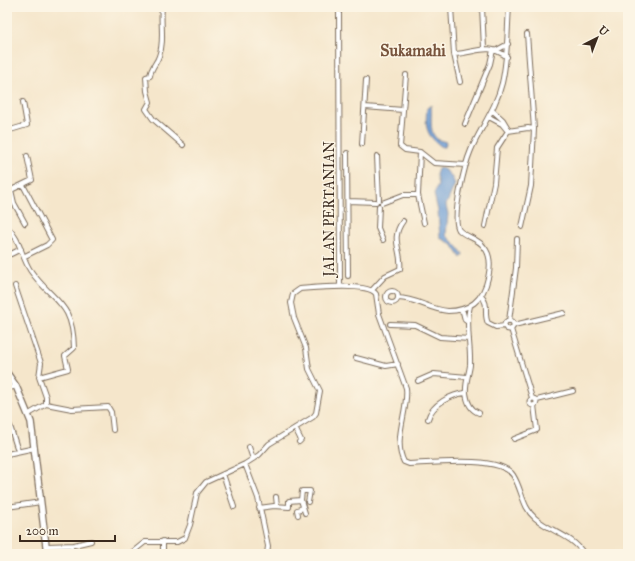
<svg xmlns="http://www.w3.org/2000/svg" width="635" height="561" viewBox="0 0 635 561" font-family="'IM FELL Great Primer',serif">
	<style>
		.water { fill: #6c9cd5; stroke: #54637a }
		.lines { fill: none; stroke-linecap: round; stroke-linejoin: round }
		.minor-casing { stroke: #7c6c5b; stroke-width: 6 }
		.secondary-casing { stroke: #7c6c5b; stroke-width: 8 }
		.minor { stroke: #fff; stroke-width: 4 }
		.secondary { stroke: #fff; stroke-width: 5.5 }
		.labels { text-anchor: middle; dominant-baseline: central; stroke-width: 3; stroke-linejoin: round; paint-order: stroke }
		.street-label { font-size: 14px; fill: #3b2a1e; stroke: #fcf5e5 }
		.quarter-label { font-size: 16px; font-weight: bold; fill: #78543d; stroke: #fcf5e5 }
	</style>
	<rect width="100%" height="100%" fill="#fcf5e5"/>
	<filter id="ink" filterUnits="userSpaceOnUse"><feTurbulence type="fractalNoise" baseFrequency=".025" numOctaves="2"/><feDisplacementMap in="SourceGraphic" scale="8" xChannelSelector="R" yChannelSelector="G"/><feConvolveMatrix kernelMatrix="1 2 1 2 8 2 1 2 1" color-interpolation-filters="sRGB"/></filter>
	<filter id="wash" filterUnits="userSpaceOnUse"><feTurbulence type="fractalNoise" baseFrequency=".012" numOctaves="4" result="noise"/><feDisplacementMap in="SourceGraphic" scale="16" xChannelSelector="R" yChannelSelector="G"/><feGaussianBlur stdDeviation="0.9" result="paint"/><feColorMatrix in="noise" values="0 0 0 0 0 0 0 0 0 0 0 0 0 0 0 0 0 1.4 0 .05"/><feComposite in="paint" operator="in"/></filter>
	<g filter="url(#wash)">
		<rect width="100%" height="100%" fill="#f5e6cb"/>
		<path class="water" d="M431,105C433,115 427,134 439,140C441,141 444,141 446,142L445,147H442C426,135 425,128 427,108Z
			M438,168C447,168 452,177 455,184L446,205L448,214L446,235L458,247L463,254L461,258L452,244L440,238L438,211L434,194L438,185L436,175Z"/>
	</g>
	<g filter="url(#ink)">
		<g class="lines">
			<defs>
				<path id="minor" d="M162,7C160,23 165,41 159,56C157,63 151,67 150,76L146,77L147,91L150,102L146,109L153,119L183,145
					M339,7L340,287
					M451,7L454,54L460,82
					M482,7L484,48
					M497,50L508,44
					M454,54C477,53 487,42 507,57
					M406,75L400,146L405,150L420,152L434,163L466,165
					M365,107L403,110
					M493,111L503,120L509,130
					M489,117L502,124L506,129
					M465,124L490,64L493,50
					M7,131L27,125L23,102
					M362,144L366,80
					M420,152L418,195L424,223
					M347,153L348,276
					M377,156L379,200
					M23,185L52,240L47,245L25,256
					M11,190L14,203L25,223
					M7,192L32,180L27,156
					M348,201L376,202
					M382,203L403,195H418
					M379,206L378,228L383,240
					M485,226L494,183L497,148L508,131L528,128L534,129
					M7,227C20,238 21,256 30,270C53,303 73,300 74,348L65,356L68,369L39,377
					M522,227L531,186L534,129L527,34
					M11,254L21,249
					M15,286L41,363L39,377L46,397V404L29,414
					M373,289L385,276L400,269C403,251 389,240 403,221
					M386 297a6 6 0 1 1 12 0a6 6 0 1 1-12 0Z
					M481,296C490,304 483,314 488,323L496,327L505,326
					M398,298C416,298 430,310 448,311C457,311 466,309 474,303C487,293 496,261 484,247C478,238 467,238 459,230C451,218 465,164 471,150C481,127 496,108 502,83C508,57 507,34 509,7
					M470,306C465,325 471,345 470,365C469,374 465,383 466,393C467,401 470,410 479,413
					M460,310L463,312L465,320L468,322
					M504.5 325a4.5 4.5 0 1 1 9 0a4.5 4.5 0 1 1-9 0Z
					M509,321L516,268L517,239
					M390,324L415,325L440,337L469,339
					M514,325L564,313
					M511,329L532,398
					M356,358L386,366L398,364
					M418,381L434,374L467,377
					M7,389L16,386
					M529.5 402a3.5 3.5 0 1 1 7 0a3.5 3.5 0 1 1-7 0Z
					M537,400L573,391
					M46,404L72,409L108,407L111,412L113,430
					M428,419C432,404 452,394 466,393
					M10,426L18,451
					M295,428L301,440L299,442
					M514,439L537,430L534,405
					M249,447L253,459
					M7,454L35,448
					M245,464L258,498L268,546L267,554
					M223,474L234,507
					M276,497L277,506
					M301,500L305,513
					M7,507L41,502
					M259,508L274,506L289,507V501L301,500L302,491H310L308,502
					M298,515L297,510L303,508
					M47,546L74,545L91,541
					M130,554L145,542H177L185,538L190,525L197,493L206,482L245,464L259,455L269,444L313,417L316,413L320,391L309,369L306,348L294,318L291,303L293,294L300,289C314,288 369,282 376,294L379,314L406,388C409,410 392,440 404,462L409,464C431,463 500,455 513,475C522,489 522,507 535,518C551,532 572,535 584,554
					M163,554V541"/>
				<path id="secondary" d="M7,373L16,386L31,422L47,554"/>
			</defs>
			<use href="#minor" class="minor-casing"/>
			<use href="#secondary" class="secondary-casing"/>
			<use href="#minor" class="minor"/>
			<use href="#secondary" class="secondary"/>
		</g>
	</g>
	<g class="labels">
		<g class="street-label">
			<text transform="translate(329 209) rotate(-90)">JALAN PERTANIAN</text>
		</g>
		<g class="quarter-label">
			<text x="413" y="50">Sukamahi</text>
		</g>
	</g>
	<rect width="635" height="561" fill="none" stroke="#fcf5e5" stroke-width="24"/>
	<g transform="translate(597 38) rotate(42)" stroke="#fcf5e5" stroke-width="3" paint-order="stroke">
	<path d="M0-3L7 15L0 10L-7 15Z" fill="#3b2a1e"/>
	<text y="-6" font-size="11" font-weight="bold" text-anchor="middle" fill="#3b2a1e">U</text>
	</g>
	<path d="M20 535v6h95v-6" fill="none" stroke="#3b2a1e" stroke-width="2"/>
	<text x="26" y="535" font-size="12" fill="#3b2a1e" stroke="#fcf5e5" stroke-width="3" paint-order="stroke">200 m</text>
</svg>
